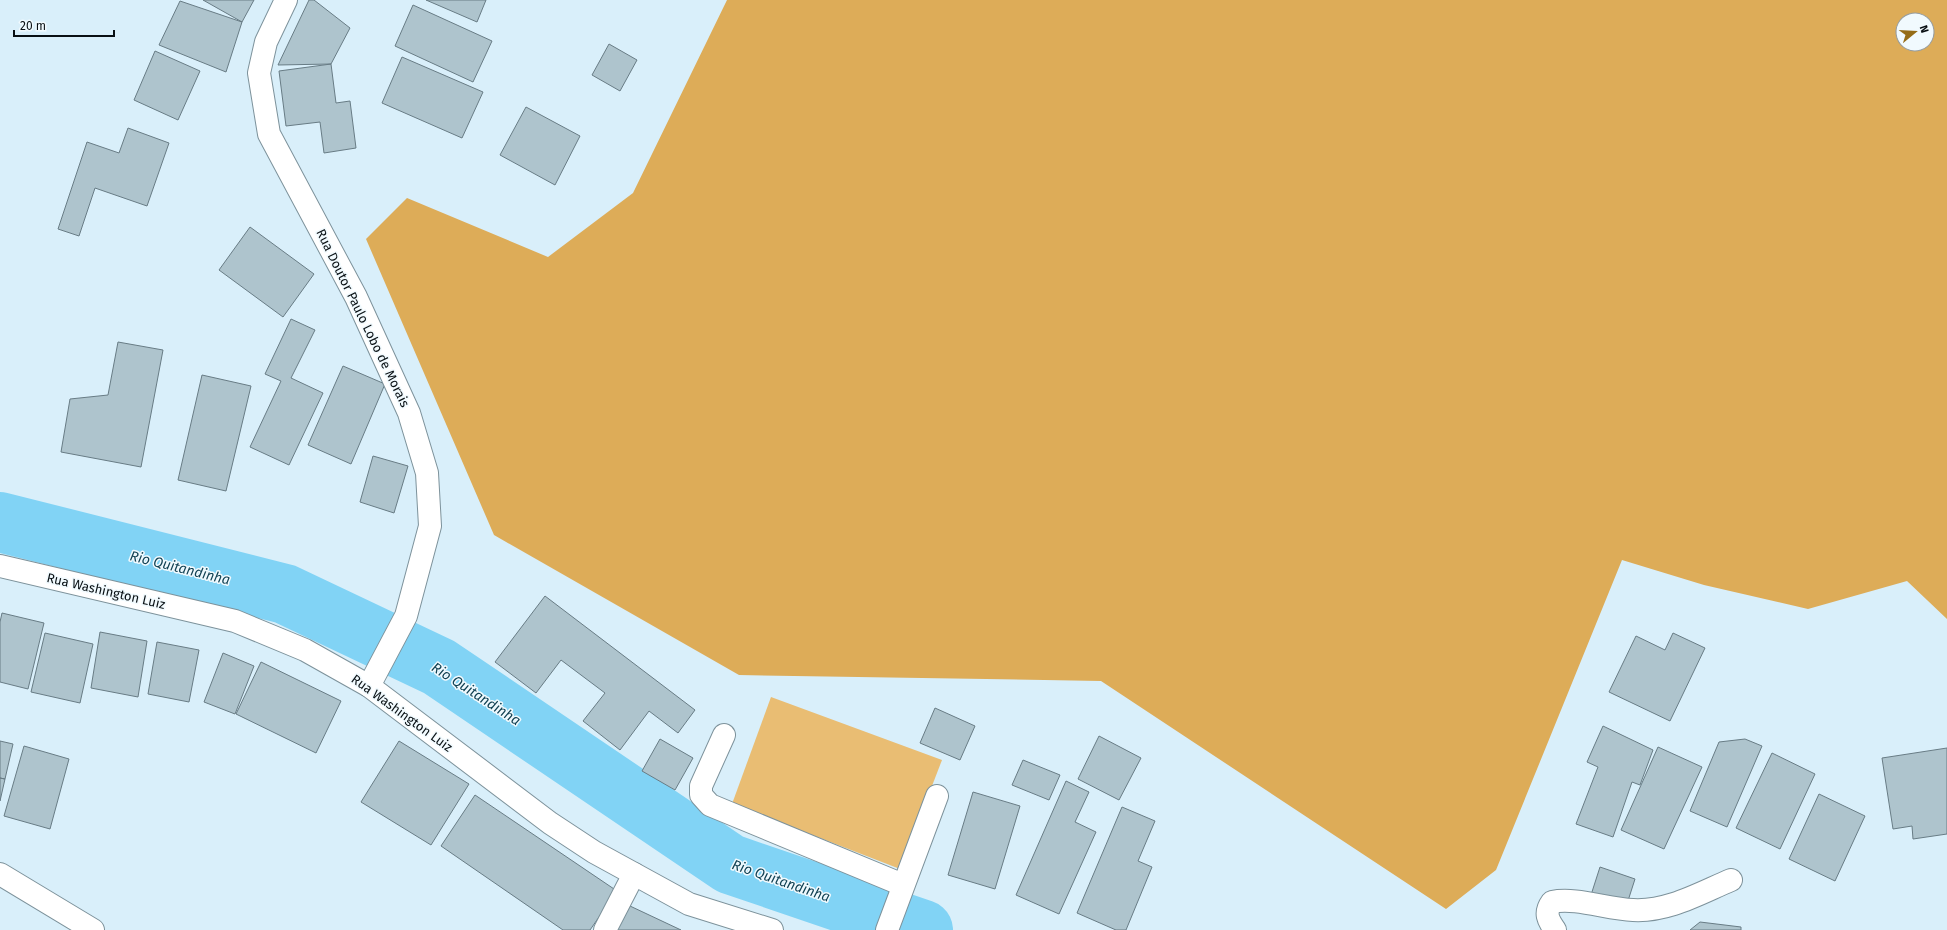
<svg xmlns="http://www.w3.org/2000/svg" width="1947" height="930" viewBox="0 0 1947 930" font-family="'Fira Sans',sans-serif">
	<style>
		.green { fill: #e9bd73 }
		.forest { fill: #ddac58; fill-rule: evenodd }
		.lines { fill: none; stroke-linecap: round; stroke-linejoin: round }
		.river { stroke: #81d3f5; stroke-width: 60 }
		.building { fill: #aec4cd; stroke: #687c85 }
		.minor-casing { stroke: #7d929b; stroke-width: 24 }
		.major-casing { stroke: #7d929b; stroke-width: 24 }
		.minor { stroke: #fff; stroke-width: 22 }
		.major { stroke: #fff; stroke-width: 22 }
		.labels { text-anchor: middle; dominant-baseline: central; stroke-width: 3; stroke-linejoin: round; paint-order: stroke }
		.street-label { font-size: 13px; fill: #080f13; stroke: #f1fafe }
		.water-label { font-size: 14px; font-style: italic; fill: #124254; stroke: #f1fafe }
	</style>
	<rect width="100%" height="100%" fill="#d9effa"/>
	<path class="green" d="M771,697L942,760L900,869L732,804Z"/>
	<path class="forest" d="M727,0H1947V619L1907,581L1808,609L1704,585L1622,560L1496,870L1446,909L1101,681L739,675L494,535L366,239L407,198L548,257L633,193ZM1903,20H1927V44H1903Z"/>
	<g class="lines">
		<path class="river" d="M0,522L285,594L439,667L730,864L923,930"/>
	</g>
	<path class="building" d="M203,0H254L242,22Z
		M309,0H314L350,28L331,64L278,65Z
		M426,0H486L477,22Z
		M180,1L242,22L226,72L159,45Z
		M413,5L492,41L473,82L395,46Z
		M609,44L637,60L620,91L592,75Z
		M155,51L200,71L178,120L134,100Z
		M402,57L483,92L462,138L382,103Z
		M331,64L336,103L350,101L356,148L324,153L320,122L286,126L279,71Z
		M526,107L580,136L555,185L500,155Z
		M128,128L169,143L147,206L95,188L79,236L58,229L87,142L119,153Z
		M250,227L314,274L283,317L219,270Z
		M291,319L315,330L291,378L323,393L289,465L250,447L281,381L265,374Z
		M118,342L163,350L141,467L61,452L70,399L108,395Z
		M343,366L385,384L351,464L308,445Z
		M202,375L251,386L226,491L178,480Z
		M373,456L408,466L394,513L360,502Z
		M545,596L695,710L678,733L649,711L620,750L583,721L605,693L561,660L536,693L495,662Z
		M2,613L44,623L28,689L0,682V622Z
		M100,632L147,641L138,697L91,688Z
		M45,633L93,644L80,703L31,692Z
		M1673,633L1705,648L1670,721L1609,692L1636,636L1665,650Z
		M157,642L199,650L189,702L148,694Z
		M223,653L254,666L235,714L204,702Z
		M261,662L341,701L316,753L236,714Z
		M935,708L975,726L960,760L920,743Z
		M1603,726L1653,750L1640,785L1632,782L1613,837L1576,824L1598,767L1587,762Z
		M1099,736L1141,758L1119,800L1078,779Z
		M660,739L693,758L675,790L642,771Z
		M1745,739L1762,746L1727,827L1690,811L1719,742Z
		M0,741L13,744L5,779L0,778Z
		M399,741L469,784L431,845L361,802Z
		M24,746L69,759L50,829L4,816Z
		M1658,747L1702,767L1664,849L1621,830Z
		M1947,748V834L1913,839L1912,826L1893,829L1882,758Z
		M1772,753L1815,774L1780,849L1736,828Z
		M1023,760L1060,775L1049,800L1012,785Z
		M0,778L5,779L0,801Z
		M1066,781L1089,792L1075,822L1096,832L1059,914L1016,895Z
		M973,792L1020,806L995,889L948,875Z
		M1819,794L1865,816L1835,881L1789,859Z
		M475,795L617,891L590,930H563L441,846Z
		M1122,807L1155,821L1138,861L1152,867L1126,930H1116L1077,913Z
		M1600,867L1635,879L1626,907L1591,895Z
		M630,906L681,930H617Z
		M1700,922L1741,927V930H1690Z"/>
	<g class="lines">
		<defs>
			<path id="minor" d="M286,0L266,42L259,73L269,134L356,297L409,413L427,473L430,526L406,616L369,686
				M724,735L701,786V795L710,805L903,885
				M0,874L93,930
				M605,930L634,874
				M887,930L937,796
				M1555,930C1548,920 1544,913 1552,902C1576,897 1607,909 1633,910C1668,912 1700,893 1731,880"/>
			<path id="major" d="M0,566L235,621L305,650L369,686L550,823L594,852L689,904L772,930"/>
		</defs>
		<use href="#minor" class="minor-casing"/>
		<use href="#major" class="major-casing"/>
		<use href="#minor" class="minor"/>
		<use href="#major" class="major"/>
	</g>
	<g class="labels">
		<g class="street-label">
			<text transform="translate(363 318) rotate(64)">Rua Doutor Paulo Lobo de Morais</text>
			<text transform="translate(106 591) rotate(13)">Rua Washington Luiz</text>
			<text transform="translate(402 713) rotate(36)">Rua Washington Luiz</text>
		</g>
		<g class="water-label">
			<text transform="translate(180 568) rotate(14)">Rio Quitandinha</text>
			<text transform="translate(476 694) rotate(33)">Rio Quitandinha</text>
			<text transform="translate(781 881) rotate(19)">Rio Quitandinha</text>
		</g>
	</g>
	<g transform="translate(1915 32) rotate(72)"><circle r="19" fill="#f1fafe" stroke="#949ca0"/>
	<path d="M0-3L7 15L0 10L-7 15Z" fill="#956c17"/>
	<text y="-6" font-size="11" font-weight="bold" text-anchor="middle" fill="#080f13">N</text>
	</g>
	<path d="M14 30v6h100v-6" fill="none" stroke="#080f13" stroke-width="2"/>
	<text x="20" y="30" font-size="12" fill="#080f13" stroke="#f1fafe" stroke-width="3" paint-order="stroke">20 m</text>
</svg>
